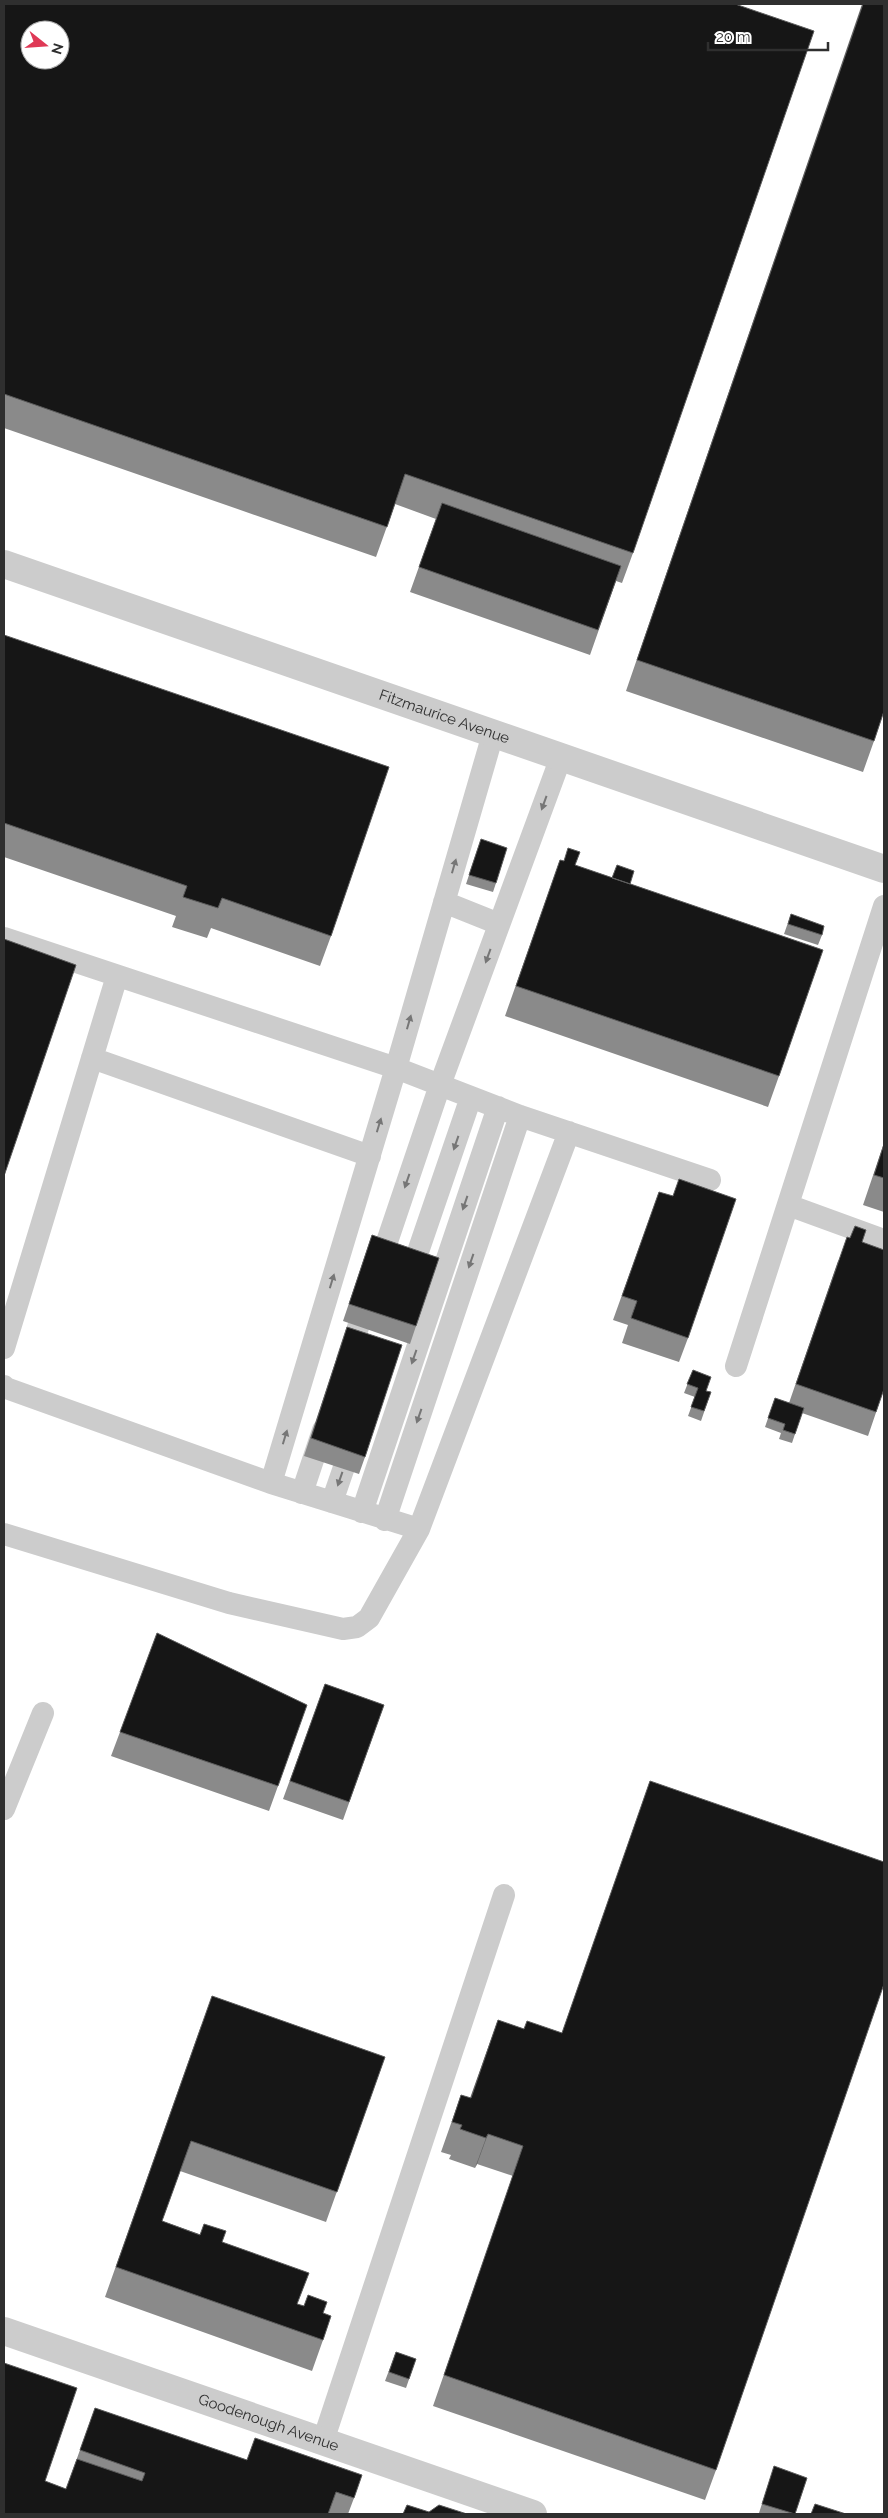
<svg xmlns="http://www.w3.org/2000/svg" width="888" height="2518" viewBox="0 0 888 2518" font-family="Raleway,sans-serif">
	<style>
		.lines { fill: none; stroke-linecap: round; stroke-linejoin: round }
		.lane { stroke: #ccc; stroke-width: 22 }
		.street { stroke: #ccc; stroke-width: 28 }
		.wall { fill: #8a8a8a }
		.shaded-wall { fill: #5c5c5c }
		.building { fill: #161616; stroke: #5c5c5c; fill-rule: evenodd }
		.oneway { fill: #767676 }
		.labels { text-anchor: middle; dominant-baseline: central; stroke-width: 5; stroke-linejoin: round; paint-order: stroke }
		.street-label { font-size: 15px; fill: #2f2f2f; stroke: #fff }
	</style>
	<rect width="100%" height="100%" fill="#fff"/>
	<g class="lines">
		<path class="lane" d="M444,902L499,924
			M4,938L396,1068L520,1116L710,1180
			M92,1058L370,1156
			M788,1205L884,1240
			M409,1278L471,1097
			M4,1348L117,976
			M347,1360L440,1085L561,757
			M736,1366L884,906
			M4,1386L6,1388L271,1483L419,1529
			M271,1483L396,1068L493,734
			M302,1493L323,1430
			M332,1502L353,1441
			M362,1512L498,1107
			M385,1520L520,1116
			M4,1534L229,1603L343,1629L357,1627L369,1618L419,1529L569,1132
			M4,1809L43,1713
			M323,2441L504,1895"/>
		<g class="street">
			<path id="s1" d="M4,564L884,869"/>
			<path id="s2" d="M4,2331L533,2514"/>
		</g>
	</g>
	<path class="wall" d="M4,4L633,553L622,583L616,581L590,655L410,592L436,519L395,504L376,557L4,428Z
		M862,4H884L874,741L863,772L626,691Z
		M4,635L331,936L320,966L211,928L207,938L172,927L176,916L4,857Z
		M478,848L496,883L493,892L466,884Z
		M560,860L630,884L779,1076L768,1107L505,1016Z
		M791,914L822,935L818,945L784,934Z
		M884,1143V1212L863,1205Z
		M659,1192L688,1338L679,1362L622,1343L628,1325L613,1320Z
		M372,1235L416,1326L410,1344L343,1321Z
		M862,1242L884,1389L868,1436L802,1413L792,1443L779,1439L781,1433L765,1427L775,1398L789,1403L838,1261Z
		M347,1327L365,1457L359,1474L304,1456Z
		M693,1370L706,1391L711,1392L701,1421L688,1416L695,1397L684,1393Z
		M325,1684L384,1705L343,1820L283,1799Z
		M120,1732L278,1786L269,1811L111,1756Z
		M650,1781L716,2470L705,2500L433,2406L513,2176L477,2164L475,2168L449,2159L451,2155L441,2152L461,2095L470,2098L498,2020L524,2029L562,2033Z
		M201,2026L385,2057L326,2222L180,2171L162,2221L222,2242L297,2304L323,2313V2340L312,2371L105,2297Z
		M396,2352L416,2359L406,2388L385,2381Z
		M95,2408L354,2498L348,2514H4L45,2481L66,2489Z
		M771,2476L795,2514H761L759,2513Z"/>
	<path class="shaded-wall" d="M488,2134L477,2164L475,2168L486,2138Z"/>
	<path class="building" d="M4,4H735L814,31L633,553L405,474L387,527L4,394ZM30,30H60V60H30Z
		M863,4H884V711L874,741L637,660Z
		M442,503L621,566L598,630L419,567Z
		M4,635L389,767L331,936L222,898L218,908L183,897L187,886L4,823Z
		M481,839L507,848L496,883L469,875Z
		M568,848L580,852L575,865L823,950L779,1076L516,986L560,860L564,861Z
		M617,865L634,871L630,884L612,878Z
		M791,914L824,926L822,935L788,924Z
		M4,939L76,965L4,1176Z
		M884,1144V1178L874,1175Z
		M679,1179L736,1199L688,1338L631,1318L637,1301L622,1296L659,1192L673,1196Z
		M855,1226L866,1230L862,1242L884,1250V1389L876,1412L796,1384L847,1237L850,1238Z
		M372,1235L439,1258L416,1326L349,1304Z
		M347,1327L402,1345L365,1457L311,1438Z
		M693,1370L711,1377L706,1391L711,1392L704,1411L691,1407L698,1388L687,1384Z
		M775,1398L804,1408L795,1434L783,1430L785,1424L768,1418Z
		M157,1633L307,1705L278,1786L120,1732Z
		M325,1684L384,1705L349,1802L290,1781Z
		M650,1781L884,1862V1984L716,2470L444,2375L523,2146L488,2134L486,2138L460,2129L462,2125L452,2122L461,2095L471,2098L498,2020L524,2029L527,2021L562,2033Z
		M212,1996L385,2057L337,2192L191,2141L162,2221L200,2235L204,2224L226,2231L222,2242L309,2273L297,2304L304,2306L308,2295L327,2302L323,2313L331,2316L323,2340L116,2267Z
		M396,2352L416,2359L409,2379L389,2372Z
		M4,2363L77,2388L45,2481L66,2489L77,2459L142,2481L145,2473L80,2450L95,2408L247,2460L255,2438L362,2475L354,2498L336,2492L328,2514H4Z
		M774,2466L807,2478L795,2514L762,2504Z
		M815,2504L846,2514H811Z
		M407,2505L429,2512L439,2505L467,2514H403Z"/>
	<defs><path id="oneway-solid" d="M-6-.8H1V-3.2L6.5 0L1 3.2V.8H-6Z" transform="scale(1.25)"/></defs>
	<g class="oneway">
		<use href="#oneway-solid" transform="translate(544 803) rotate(110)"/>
		<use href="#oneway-solid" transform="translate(454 866) rotate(-74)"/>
		<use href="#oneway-solid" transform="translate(488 956) rotate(110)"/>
		<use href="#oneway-solid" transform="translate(409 1022) rotate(-74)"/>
		<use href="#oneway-solid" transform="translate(379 1125) rotate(-73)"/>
		<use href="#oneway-solid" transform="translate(456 1143) rotate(109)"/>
		<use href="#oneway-solid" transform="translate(407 1181) rotate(109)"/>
		<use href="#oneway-solid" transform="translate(465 1203) rotate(109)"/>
		<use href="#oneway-solid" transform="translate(471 1261) rotate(109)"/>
		<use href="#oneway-solid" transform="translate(332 1281) rotate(-73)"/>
		<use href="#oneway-solid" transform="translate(414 1357) rotate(109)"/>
		<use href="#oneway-solid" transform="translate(419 1416) rotate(109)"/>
		<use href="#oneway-solid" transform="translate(285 1437) rotate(-73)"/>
		<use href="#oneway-solid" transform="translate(340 1479) rotate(109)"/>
	</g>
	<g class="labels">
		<g class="street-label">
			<text stroke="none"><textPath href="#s1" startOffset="466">Fitzmaurice Avenue</textPath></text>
			<text stroke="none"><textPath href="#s2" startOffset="280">Goodenough Avenue</textPath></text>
		</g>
	</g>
	<rect width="888" height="2518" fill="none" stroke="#2f2f2f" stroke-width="10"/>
	<g transform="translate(45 45) rotate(107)"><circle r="24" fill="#ffffff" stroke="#acacac"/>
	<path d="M0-4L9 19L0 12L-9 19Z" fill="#df3956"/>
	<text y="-8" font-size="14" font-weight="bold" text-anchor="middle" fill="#2f2f2f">N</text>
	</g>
	<path d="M708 42v8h120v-8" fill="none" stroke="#2f2f2f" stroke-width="2.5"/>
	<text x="716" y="42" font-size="15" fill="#2f2f2f" stroke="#ffffff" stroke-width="4" paint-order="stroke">20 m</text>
</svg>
